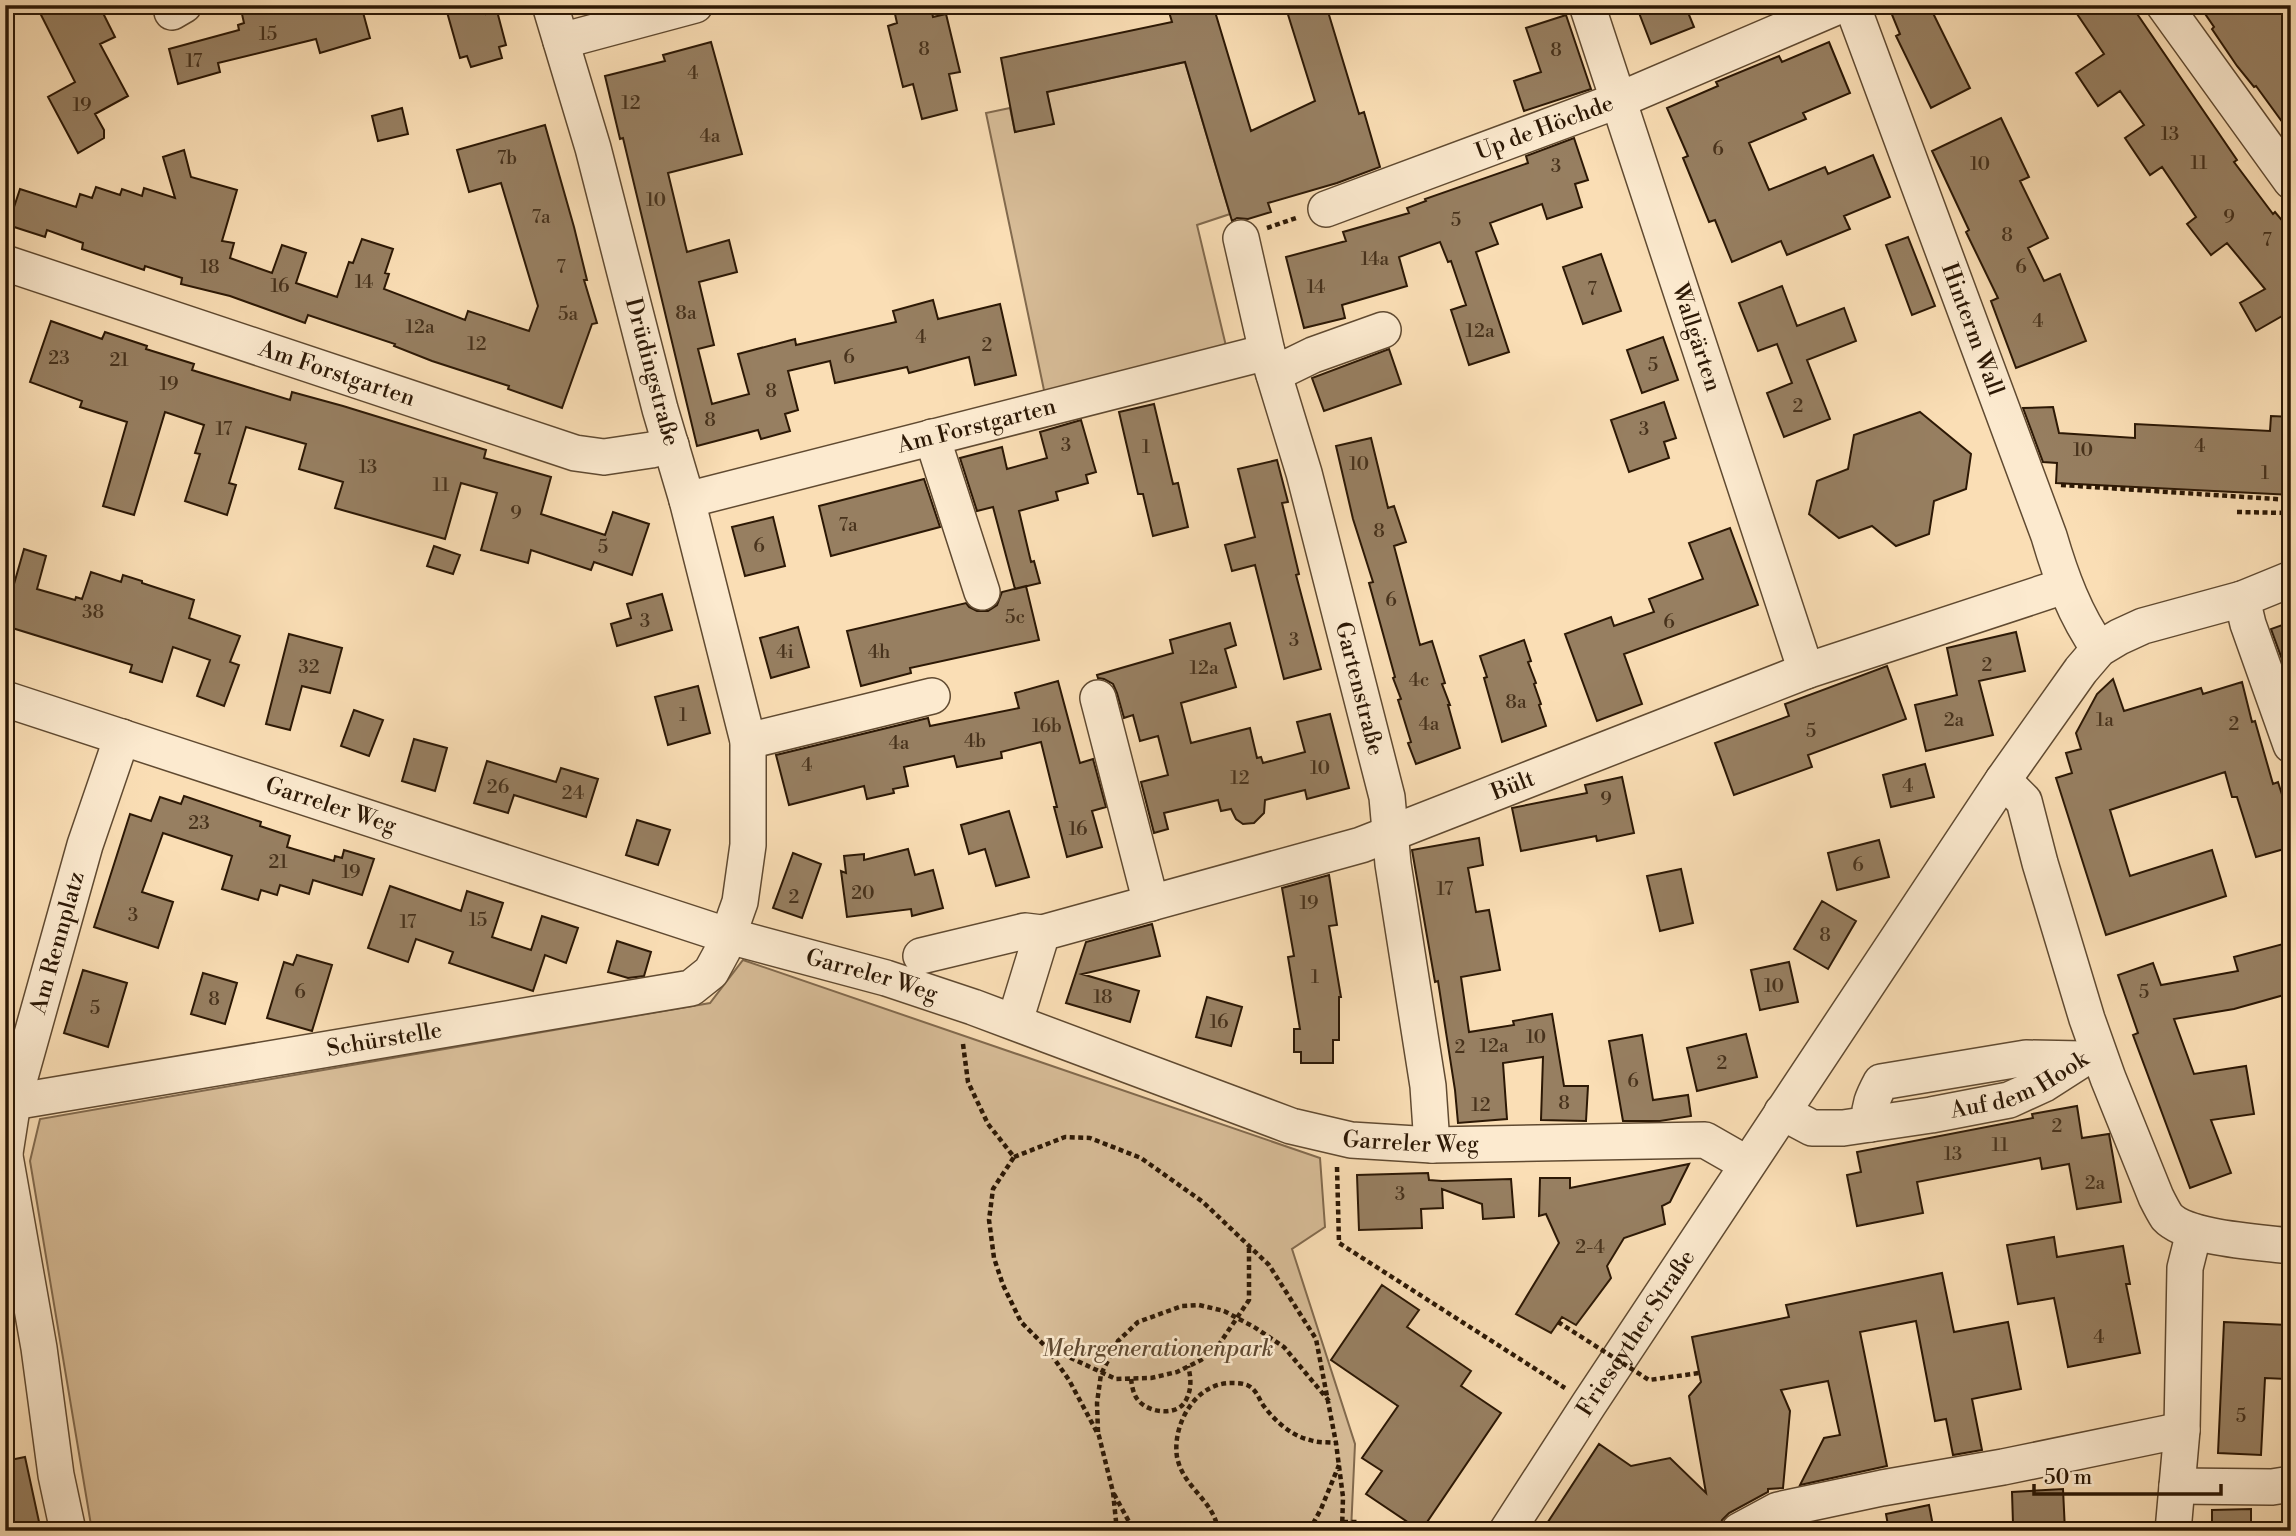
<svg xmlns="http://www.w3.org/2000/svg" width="2296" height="1536" viewBox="0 0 2296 1536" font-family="'Libre Bodoni',serif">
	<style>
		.green { fill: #d7bc97; stroke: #826a4e; stroke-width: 2 }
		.building { fill: #977f61; stroke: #2c1805; stroke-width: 2 }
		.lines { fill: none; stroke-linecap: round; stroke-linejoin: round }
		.minor-casing { stroke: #604a31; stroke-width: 38 }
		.path { stroke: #2c1805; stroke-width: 4.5; stroke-dasharray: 5 3.5; stroke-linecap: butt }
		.minor { stroke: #fceacf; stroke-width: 35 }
		.path-bridge { stroke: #2c1805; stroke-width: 4.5; stroke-dasharray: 5 3.5; stroke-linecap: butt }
		.labels { text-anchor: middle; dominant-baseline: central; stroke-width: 5; stroke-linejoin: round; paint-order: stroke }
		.number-label { font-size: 19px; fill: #47321c }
		.street-label { font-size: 23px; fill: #2c1805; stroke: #fceacf }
		.park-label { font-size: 23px; font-style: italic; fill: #5f4931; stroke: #fceacf }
	</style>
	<rect width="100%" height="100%" fill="#fadeb5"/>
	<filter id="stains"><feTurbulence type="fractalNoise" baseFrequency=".00286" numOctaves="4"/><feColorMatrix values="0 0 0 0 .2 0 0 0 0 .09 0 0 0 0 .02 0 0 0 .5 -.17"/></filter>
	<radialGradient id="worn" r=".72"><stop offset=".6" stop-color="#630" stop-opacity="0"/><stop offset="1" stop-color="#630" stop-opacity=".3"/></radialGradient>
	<path class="green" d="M1185,62L1230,214L1197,225L1226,346L1045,395L986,113L1010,108L1015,132L1053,124L1047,92Z
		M743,960L1320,1158L1325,1227L1292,1249L1355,1444L1351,1531H92L30,1161L40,1119L710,1003Z"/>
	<path class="building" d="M36,5H99L115,37L100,44L128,96L95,114L104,130V138L78,153L48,97L75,82Z
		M240,5H361L370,38L320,53L316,39L218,63L220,72L178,84L169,49L239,30L238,25L244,23Z
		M445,5H483L486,14L497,11L506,45L499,47L502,58L471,67L467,56L460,58Z
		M893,5H930L933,17L946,14L960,72L949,74L957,110L922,119L913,84L903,87L888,26L897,23Z
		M1167,5H1213L1251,131L1315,101L1285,5H1326L1359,114L1364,112L1380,167L1337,183L1268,203L1271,212L1248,219L1237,218L1232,221L1185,62L1047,92L1054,124L1015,132L1001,58L1172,22Z
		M1636,5H1685L1694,27L1651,44Z
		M1888,5H1929L1970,88L1931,108L1896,36L1900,34Z
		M2071,5H2131L2237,160L2234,162L2273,214L2275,212L2291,231V311L2256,331L2240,303L2265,289L2227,243L2211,255L2187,224L2196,217L2162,167L2150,175L2125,138L2144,125L2120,91L2098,106L2076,73L2104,54Z
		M2199,5H2291V134L2256,86L2254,87L2237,66L2212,29L2214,27Z
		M1566,15L1591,89L1524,111L1514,81L1541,72L1526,28Z
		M711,42L742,154L668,173L687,252L729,240L737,272L699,282L714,345L698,349L712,404L749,394L738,354L795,339L796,345L896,322L893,311L933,300L938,319L1000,304L1016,375L975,385L969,357L909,373L907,367L835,383L830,361L788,371L798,410L785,414L790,431L761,439L758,430L697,446L623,138L620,139L605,76L665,61L663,55Z
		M1829,42L1850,93L1803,113L1806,119L1749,143L1769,190L1825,167L1828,174L1873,155L1890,197L1844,216L1850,229L1787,255L1781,241L1732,262L1715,220L1709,222L1683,158L1688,156L1667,108L1718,86L1716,82L1779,56L1782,62Z
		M402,108L408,134L378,141L372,116Z
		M2001,118L2029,177L2020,181L2048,238L2028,248L2044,281L2060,274L2086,341L2016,368L1991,301L1998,298L1966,232L1969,230L1932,151Z
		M545,125L574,227L587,280H584L597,323L592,324L562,408L508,389L509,386L432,361L394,346L395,344L308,315L305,323L230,296L181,284L182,278L145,266L144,270L82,249L83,243L47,230L45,237L8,225L20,189L76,207L80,194L92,198L96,187L120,195L122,189L142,196L144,188L175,198L163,157L184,150L191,177L237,190L222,241L234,243L230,258L272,273L282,245L306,253L296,283L337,297L349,262L353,263L362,239L393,249L385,273L389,274L384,289L465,320L468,311L529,331L538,306L501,183L469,192L457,150Z
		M1574,138L1588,180L1575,184L1582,207L1547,219L1542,204L1490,223L1498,244L1476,252L1509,352L1469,365L1451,310L1466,305L1451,261L1448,262L1440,242L1399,257L1407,286L1342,305L1345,318L1304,328L1286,257L1346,241L1343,232L1409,213L1407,208L1426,201L1425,199L1528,163L1526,156Z
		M1908,237L1935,306L1912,315L1886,245Z
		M1601,254L1621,311L1583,324L1563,267Z
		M1782,286L1797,326L1844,308L1856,341L1807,360L1830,419L1784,437L1767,393L1792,383L1777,344L1758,351L1739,303Z
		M51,321L102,339L105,332L147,346L146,349L194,364L192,370L290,400L292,392L343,406L486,450L484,458L551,477L541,514L605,535L613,512L649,524L632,575L594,562L591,570L531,550L528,563L481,550L497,493L461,483L445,539L335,508L343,482L299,469L306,444L246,427L229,483L236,485L227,515L185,501L200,454L195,453L204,425L165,412L134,515L103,506L127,422L80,407L82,401L30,382Z
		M1663,337L1678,380L1642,393L1627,350Z
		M1389,349L1401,384L1324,411L1312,378Z
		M1664,402L1676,438L1664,442L1669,458L1629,472L1611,420Z
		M1154,404L1173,484L1178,483L1188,527L1153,536L1143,494H1138L1119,412Z
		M2053,407L2059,433L2135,438V424L2270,431L2271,416L2291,417V495L2056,483L2057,463L2043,462L2023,408Z
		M1920,412L1971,454L1966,489L1934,501L1929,534L1896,546L1872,526L1839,538L1809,514L1817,481L1848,469L1854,435Z
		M1081,420L1096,472L1086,475L1088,483L1056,492L1058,500L1019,511L1031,562L1034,561L1040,583L1015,589L993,507L977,511L960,458L1002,447L1007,469L1047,458L1040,432Z
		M1371,438L1388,508L1394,506L1406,542L1394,546L1420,645L1432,641L1445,683L1442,684L1450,705H1448L1460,748L1416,764L1408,743L1411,742L1398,700L1401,699L1393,678L1395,677L1369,583L1373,582L1353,519L1336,446Z
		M1277,460L1288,502L1282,503L1299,574L1296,575L1321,669L1284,679L1255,565L1232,571L1225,545L1255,537L1238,469Z
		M924,479L940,527L831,556L819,506Z
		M773,517L785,566L745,576L732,527Z
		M1730,528L1758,605L1624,654L1642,704L1597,721L1565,634L1611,617L1614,626L1654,612L1649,599L1703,579L1689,543Z
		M434,546L460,555L453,574L427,566Z
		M24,549L46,556L37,589L75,600L76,597L82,599L91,572L121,582L123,575L142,581V583L194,600L189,618L240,636L230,662L239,665L224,706L197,696L210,660L173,647L162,682L130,672L132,665L9,627L13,614L6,612Z
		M1026,586L1039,640L910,668L911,673L861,686L847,631L966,603L969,607L977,611H988L997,605L1002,592Z
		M662,594L672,630L617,646L611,624L631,618L627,604Z
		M2291,622V684L2271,629Z
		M1230,623L1236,645L1225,649L1236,687L1181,703L1191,743L1250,728L1257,758L1261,757L1263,763L1305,752L1297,722L1330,714L1349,788L1307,799L1305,790L1265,800L1264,813L1254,823L1243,824L1236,819L1231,809L1221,811L1218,800L1164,813L1168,829L1154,833L1141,782L1168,775L1158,736L1140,741L1133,715L1124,718L1117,693L1113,684L1104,679L1098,678L1097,675L1173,653L1170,640Z
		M798,627L809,667L771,678L760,638Z
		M2016,632L2025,671L1979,681L1993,735L1926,751L1915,705L1957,695L1947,648Z
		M289,634L342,648L330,693L302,686L290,730L266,724Z
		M1524,640L1531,661L1528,662L1536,683L1534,684L1541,704L1539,705L1546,726L1502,742L1484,678L1487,677L1480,656Z
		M1887,666L1906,719L1808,755L1812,767L1734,795L1715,743L1789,716L1785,704Z
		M2113,679L2124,711L2201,688L2203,694L2242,682L2252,722L2255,721L2273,784L2278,782L2291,823V847L2256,857L2237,797H2232L2225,772L2110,810L2130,876L2212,850L2226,896L2106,935L2056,778L2072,773L2066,753L2081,749L2076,733L2097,694Z
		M1058,681L1080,763L1093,759L1106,807L1092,811L1102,847L1067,857L1054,807H1057L1041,742L1001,752L1002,758L957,767L954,756L904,767L908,786L893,789L894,793L867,799L864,786L789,805L776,755L928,718L930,726L1019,708L1015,693Z
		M698,686L710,733L668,745L655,697Z
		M354,710L383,720L369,756L341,746Z
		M414,739L447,748L435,791L402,781Z
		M487,761L556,782L561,768L598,779L586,817L514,795L508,813L474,803Z
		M1925,764L1934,797L1891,807L1883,775Z
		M1622,777L1634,833L1597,841L1596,836L1521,851L1512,808L1587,793L1585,785Z
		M184,796L261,822L260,826L290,836L287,847L334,861L335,856L342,858L344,850L374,859L362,895L313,880L309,894L280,885L277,895L261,890L258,900L222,889L232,856L163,833L142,892L173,902L158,948L94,927L130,814L151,821L160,797L181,804Z
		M1009,811L1029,877L996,886L985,849L969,854L961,825Z
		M637,820L670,830L658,865L626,855Z
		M1479,838L1483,865L1468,868L1476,912L1489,910L1500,970L1461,977L1469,1032L1514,1025L1513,1021L1552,1014L1564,1086H1588L1586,1121L1541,1120L1543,1057L1503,1063L1507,1119L1458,1123L1455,1090L1438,981L1435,982L1412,850Z
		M1879,840L1889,877L1837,890L1828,853Z
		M908,849L915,875L933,870L943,908L912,916L911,909L847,917L841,871L846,873L844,856L864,854V860Z
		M793,853L821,864L802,918L773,908Z
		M1681,869L1693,923L1660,931L1647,876Z
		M1329,875L1337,925L1329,926L1341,997H1339V1040H1333V1063H1301V1052H1294V1029H1300L1288,957L1294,956L1282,888Z
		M390,886L461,911L467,891L503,903L492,937L531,950L542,916L578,928L566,963L545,955L533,991L449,963L453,952L416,939L408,962L368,948Z
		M1822,901L1856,921L1828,969L1794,949Z
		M1152,924L1160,956L1082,974L1139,991L1130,1022L1066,1003L1086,942Z
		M617,941L651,952L644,976L628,978L608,972Z
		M2291,942V993L2234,1009L2174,1019L2194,1074L2246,1066L2254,1114L2211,1120L2231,1173L2190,1188L2133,1035L2138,1033L2118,975L2153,963L2161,985L2238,971L2234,957Z
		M297,955L332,965L312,1031L267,1018L284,962L293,965Z
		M1789,962L1798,1002L1760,1010L1751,970Z
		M83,970L127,983L108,1047L64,1033Z
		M203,973L237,983L225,1024L191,1014Z
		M1207,997L1242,1007L1231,1046L1196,1037Z
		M1746,1034L1757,1077L1697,1091L1687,1048Z
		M1642,1035L1653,1100L1688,1095L1691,1116L1660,1121H1623L1609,1041Z
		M2077,1106L2082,1138L2109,1134L2121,1202L2077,1209L2069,1164L2042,1169L2040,1158L1917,1182L1923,1213L1857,1226L1847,1175L1861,1172L1857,1152L2033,1118L2032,1114Z
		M1689,1164L1670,1202L1662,1206L1665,1224L1624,1238L1607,1266L1611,1278L1576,1325L1562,1317L1551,1333L1516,1314L1559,1243L1546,1214L1539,1216L1540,1178H1570V1188Z
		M1428,1173L1429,1180L1442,1181L1511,1179L1514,1217L1483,1219L1482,1204L1442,1189L1443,1208L1421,1209L1422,1228L1359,1230L1357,1175Z
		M2054,1237L2057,1257L2123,1246L2130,1284H2126L2140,1353L2068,1367L2054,1298L2018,1304L2007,1245Z
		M1942,1273L1954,1332L2008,1322L2021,1389L1972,1399L1982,1450L1953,1455L1946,1419L1935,1421L1916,1321L1860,1332L1887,1466L1800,1485L1824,1438L1840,1435L1828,1381L1781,1390L1790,1411L1783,1488L1768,1489V1492L1729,1513L1722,1520L1719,1530L1542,1531L1599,1444L1631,1466L1670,1458L1706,1493L1689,1396L1701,1382L1692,1337L1789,1317L1786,1305Z
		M1382,1285L1419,1310L1407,1327L1471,1371L1461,1386L1501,1413L1421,1531L1366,1494L1382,1471L1362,1458L1398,1406L1331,1360Z
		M2224,1322L2288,1325L2286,1379L2265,1378L2261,1455L2218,1453Z
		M25,1457L41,1531H5V1461Z
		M2063,1489L2065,1531H2019L2018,1523L2013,1524L2012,1492Z
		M1929,1505L1934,1531H1889L1886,1514Z
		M2251,1509V1531H2212V1510Z"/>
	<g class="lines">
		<defs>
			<g id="minor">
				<path id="s1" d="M1587,5L1806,671"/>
				<path id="s2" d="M1852,5L2049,536C2061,577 2075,615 2099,649"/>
				<path d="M2164,5L2291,181"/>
				<path d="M172,12L184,5"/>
				<path d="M561,41L695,5"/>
				<path id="s3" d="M1326,209L1619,100L1841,5"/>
				<path id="s4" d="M1241,238L1267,352L1304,473L1387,797L1393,864L1428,1086L1432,1145"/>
				<path id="s5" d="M5,263L575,453L604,457L651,450L671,445"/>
				<path d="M1274,374L1313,355L1383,330"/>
				<path d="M932,437L982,592"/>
				<path id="s6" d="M687,500L1267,352"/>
				<path d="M2242,599L2248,624L2291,745"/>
				<path d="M1098,698L1151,903"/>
				<path id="s7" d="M5,699L729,936L886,978L973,1007L1291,1126L1351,1140L1432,1145L1705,1140L1747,1164"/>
				<path d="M748,741L932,696"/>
				<path d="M2003,780L2024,801L2040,863L2087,1019L2108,1078L2156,1197C2159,1203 2163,1211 2167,1217C2187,1239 2261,1242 2291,1246"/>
				<path d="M921,956L1025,931L1042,933"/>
				<path id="s8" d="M1015,1021L1042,933L1361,845L1806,671L2064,586"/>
				<path id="s9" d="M5,1099L13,1102L691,988L711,972L723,950L740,902L748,845V741L687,500L660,409L593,148L550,5"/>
				<path id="s10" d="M1782,1112L1812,1128H1843L1931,1115L2009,1100L2044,1084L2097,1050"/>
				<path d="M1870,1124C1868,1107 1873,1097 1881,1082L2026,1058L2083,1059"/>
				<path id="s11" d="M5,1153L13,1102L85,845L122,737"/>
				<path d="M5,1156L39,1348L56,1475L68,1531"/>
				<path d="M2177,1486L2272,1487L2291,1484"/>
				<path id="s12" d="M1507,1531L1589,1404L2003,780L2081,670L2099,649L2119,637L2143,626L2242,599L2291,579"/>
				<path d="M1739,1531L1778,1510L1882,1488L2003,1467L2182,1430"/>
				<path d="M2173,1531L2182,1430L2185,1268L2194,1232"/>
			</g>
		</defs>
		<use href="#minor" class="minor-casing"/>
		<path class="path" d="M1267,228L1299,217
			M2061,485L2291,500
			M2237,512L2291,513
			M963,1044L968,1082L988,1124L1014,1157L993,1189L989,1220L994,1258L1003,1285L1021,1322L1046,1347L1069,1380L1099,1436L1113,1492L1117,1531
			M1014,1157L1065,1137L1090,1138L1141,1158L1203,1202L1269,1265L1316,1339L1336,1443L1343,1497L1342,1531
			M1337,1167L1339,1243L1565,1388
			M1047,1347L1116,1379L1151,1378L1177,1372L1201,1360L1218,1346L1249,1300V1247
			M1131,1379C1132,1386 1133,1394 1138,1400C1148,1413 1178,1417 1186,1400C1192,1389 1191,1377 1188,1366
			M1098,1432L1097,1403L1101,1374L1118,1341L1138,1322L1182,1306L1199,1305L1224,1311L1254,1327L1284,1347L1329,1401
			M1114,1494L1134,1531
			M1343,1522H1359
			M1218,1531C1215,1501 1183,1488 1177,1457C1172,1425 1195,1383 1231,1383C1236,1383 1242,1383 1247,1385C1256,1389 1258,1397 1263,1405C1274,1420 1291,1436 1310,1440C1318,1443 1328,1442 1336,1443
			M1309,1531L1321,1509L1339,1465"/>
		<use href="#minor" class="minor"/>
		<path class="path-bridge" d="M1558,1322L1649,1380L1699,1373"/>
	</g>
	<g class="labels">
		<g class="number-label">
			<text x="268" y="34">15</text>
			<text x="924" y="49">8</text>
			<text x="1556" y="50">8</text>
			<text x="194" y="61">17</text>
			<text x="693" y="73">4</text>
			<text x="631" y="103">12</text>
			<text x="82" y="105">19</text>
			<text x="2170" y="134">13</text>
			<text x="710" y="136">4a</text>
			<text x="1718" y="149">6</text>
			<text x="507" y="158">7b</text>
			<text x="2199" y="163">11</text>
			<text x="1980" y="164">10</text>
			<text x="1556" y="166">3</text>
			<text x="656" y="200">10</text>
			<text x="541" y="217">7a</text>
			<text x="2229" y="217">9</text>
			<text x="1456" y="220">5</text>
			<text x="2007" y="235">8</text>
			<text x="2267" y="240">7</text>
			<text x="1375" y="259">14a</text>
			<text x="210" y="267">18</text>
			<text x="561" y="267">7</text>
			<text x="2021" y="267">6</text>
			<text x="364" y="282">14</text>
			<text x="280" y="286">16</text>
			<text x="1316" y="287">14</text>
			<text x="1592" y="289">7</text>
			<text x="686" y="313">8a</text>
			<text x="568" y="314">5a</text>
			<text x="2038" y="321">4</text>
			<text x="420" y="327">12a</text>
			<text x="1480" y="331">12a</text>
			<text x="921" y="337">4</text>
			<text x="477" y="344">12</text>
			<text x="987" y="345">2</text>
			<text x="849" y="357">6</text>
			<text x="59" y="358">23</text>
			<text x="119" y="360">21</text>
			<text x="1653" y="365">5</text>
			<text x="169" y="384">19</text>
			<text x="771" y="391">8</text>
			<text x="1798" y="406">2</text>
			<text x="710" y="420">8</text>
			<text x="224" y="429">17</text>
			<text x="1644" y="429">3</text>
			<text x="1066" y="445">3</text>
			<text x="2200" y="446">4</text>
			<text x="1146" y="447">1</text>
			<text x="2083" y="450">10</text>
			<text x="1359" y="464">10</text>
			<text x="368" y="467">13</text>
			<text x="2265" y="473">1</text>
			<text x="441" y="485">11</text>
			<text x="516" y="513">9</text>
			<text x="848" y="525">7a</text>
			<text x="1379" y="531">8</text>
			<text x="759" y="546">6</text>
			<text x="603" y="547">5</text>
			<text x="1391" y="600">6</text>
			<text x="93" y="612">38</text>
			<text x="1015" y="617">5c</text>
			<text x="645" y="621">3</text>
			<text x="1669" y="622">6</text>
			<text x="1294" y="640">3</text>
			<text x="785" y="652">4i</text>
			<text x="879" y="652">4h</text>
			<text x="1987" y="665">2</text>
			<text x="309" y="667">32</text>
			<text x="1204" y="668">12a</text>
			<text x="1419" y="680">4c</text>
			<text x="1516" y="702">8a</text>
			<text x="683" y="715">1</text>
			<text x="1954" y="720">2a</text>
			<text x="2105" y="720">1a</text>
			<text x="1429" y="724">4a</text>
			<text x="2234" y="724">2</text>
			<text x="1047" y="726">16b</text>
			<text x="1811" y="731">5</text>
			<text x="975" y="741">4b</text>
			<text x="899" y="743">4a</text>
			<text x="807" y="765">4</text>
			<text x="1320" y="768">10</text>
			<text x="1240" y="778">12</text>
			<text x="1908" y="786">4</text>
			<text x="498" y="787">26</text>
			<text x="573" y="793">24</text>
			<text x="1606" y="799">9</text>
			<text x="199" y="823">23</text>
			<text x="1078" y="829">16</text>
			<text x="278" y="862">21</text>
			<text x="1858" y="865">6</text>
			<text x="351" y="872">19</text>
			<text x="1445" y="889">17</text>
			<text x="863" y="893">20</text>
			<text x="794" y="897">2</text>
			<text x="1309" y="903">19</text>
			<text x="133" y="915">3</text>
			<text x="478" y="920">15</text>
			<text x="408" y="922">17</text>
			<text x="1825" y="935">8</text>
			<text x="1315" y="977">1</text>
			<text x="1774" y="986">10</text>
			<text x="300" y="992">6</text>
			<text x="2144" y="992">5</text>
			<text x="1103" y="997">18</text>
			<text x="214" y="999">8</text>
			<text x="95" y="1008">5</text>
			<text x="1219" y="1022">16</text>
			<text x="1536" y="1037">10</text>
			<text x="1494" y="1046">12a</text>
			<text x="1460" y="1047">2</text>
			<text x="1722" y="1063">2</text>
			<text x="1633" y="1081">6</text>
			<text x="1564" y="1103">8</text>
			<text x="1481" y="1105">12</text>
			<text x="2057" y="1126">2</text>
			<text x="2000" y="1145">11</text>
			<text x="1953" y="1154">13</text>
			<text x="2095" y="1183">2a</text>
			<text x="1400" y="1194">3</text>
			<text x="1590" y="1247">2-4</text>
			<text x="2099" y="1337">4</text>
			<text x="2241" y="1416">5</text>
		</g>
		<g class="street-label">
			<text stroke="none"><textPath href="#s3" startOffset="233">Up de Höchde</textPath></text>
			<text stroke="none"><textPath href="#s2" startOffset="346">Hinterm Wall</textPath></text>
			<text stroke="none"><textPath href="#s1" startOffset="350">Wallgärten</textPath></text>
			<text transform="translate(652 372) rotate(75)">Drüdingstraße</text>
			<text stroke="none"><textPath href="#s5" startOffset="350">Am Forstgarten</textPath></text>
			<text stroke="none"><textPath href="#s6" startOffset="299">Am Forstgarten</textPath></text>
			<text stroke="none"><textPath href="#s4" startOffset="466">Gartenstraße</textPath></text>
			<text stroke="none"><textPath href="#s8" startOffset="586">Bült</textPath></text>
			<text stroke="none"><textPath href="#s7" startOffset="343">Garreler Weg</textPath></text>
			<text stroke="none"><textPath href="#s11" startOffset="217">Am Rennplatz</textPath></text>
			<text stroke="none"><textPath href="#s7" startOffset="910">Garreler Weg</textPath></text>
			<text stroke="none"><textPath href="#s9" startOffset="385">Schürstelle</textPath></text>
			<text stroke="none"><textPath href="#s10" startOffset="248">Auf dem Hook</textPath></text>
			<text stroke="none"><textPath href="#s7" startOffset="1477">Garreler Weg</textPath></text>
			<text stroke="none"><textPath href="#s12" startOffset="236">Friesoyther Straße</textPath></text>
		</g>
		<g class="park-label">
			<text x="1158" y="1349">Mehrgenerationenpark</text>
		</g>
	</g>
	<rect width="2296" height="1536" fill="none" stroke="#fadeb5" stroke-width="28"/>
	<rect x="7" y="7" width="2282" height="1522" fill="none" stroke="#2c1805" stroke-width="3.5"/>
	<rect x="14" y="14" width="2268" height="1508" fill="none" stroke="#2c1805" stroke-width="2"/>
	<path d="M2034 1484v10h187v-10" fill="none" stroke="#2c1805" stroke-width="3.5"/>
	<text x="2044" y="1484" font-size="21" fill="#2c1805" stroke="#fceacf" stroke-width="5" paint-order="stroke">50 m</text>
	<rect width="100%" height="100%" filter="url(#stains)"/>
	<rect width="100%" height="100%" fill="url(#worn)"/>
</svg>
